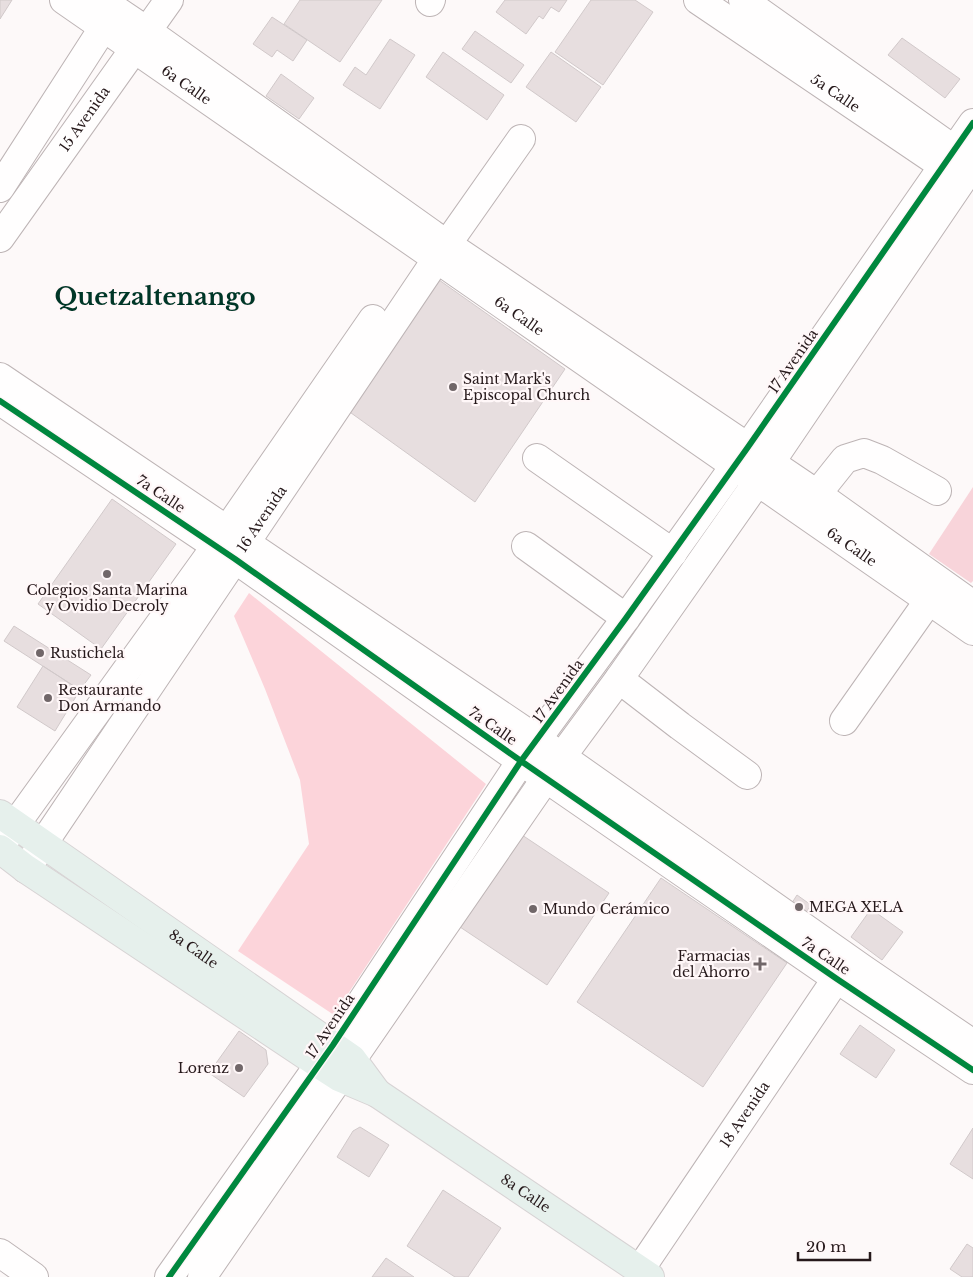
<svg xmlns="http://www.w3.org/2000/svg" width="973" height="1277" viewBox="0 0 973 1277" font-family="'Libre Baskerville',serif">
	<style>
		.green { fill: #f8d4da }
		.forest { fill: #fcd4da }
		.building { fill: #e7dedf; stroke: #d1c9ca }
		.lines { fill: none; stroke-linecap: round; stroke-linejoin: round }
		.minor-casing { stroke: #bdb4b5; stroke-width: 30 }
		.major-casing { stroke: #d7d3d4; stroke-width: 30 }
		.minor { stroke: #fffefe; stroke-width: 28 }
		.major { stroke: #e6f0ec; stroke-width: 28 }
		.cycleway-casing { stroke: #fff7f8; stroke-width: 9 }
		.cycleway { stroke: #00873e; stroke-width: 6 }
		.poi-dot { fill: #716769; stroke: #fff7f8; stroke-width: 2 }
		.labels { text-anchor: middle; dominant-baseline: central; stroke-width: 4.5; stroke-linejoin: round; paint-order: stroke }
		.street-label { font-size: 14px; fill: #26191b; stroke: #fff7f8 }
		.poi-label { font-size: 14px; fill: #26191b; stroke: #fff7f8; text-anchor: start }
		.town-label { font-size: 24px; font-weight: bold; fill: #003627; stroke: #fff7f8 }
	</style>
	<rect width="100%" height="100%" fill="#fdf9f9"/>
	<path class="green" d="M973,487V581L971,583L929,554Z"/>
	<path class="forest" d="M249,593L486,784L334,1015L238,951L309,844L300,780L265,689L234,616Z"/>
	<path class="building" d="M0,0H12L0,19Z
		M300,0H382L340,62L284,24Z
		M505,0H567L559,12L551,7L543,19L539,16L526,34L496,12Z
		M591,0H635L653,12L603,85L555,52Z
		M272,17L307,40L293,61L277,50L272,57L253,44Z
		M475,31L524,65L511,83L462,49Z
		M902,38L960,79L945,98L888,55Z
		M390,39L415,55L380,109L343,85L355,67L366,75Z
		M443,52L504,95L487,120L426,77Z
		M551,52L601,87L576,122L526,87Z
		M281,74L314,98L299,119L266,96Z
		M432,275L565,369L475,502L340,405Z
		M112,499L176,544L101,649L38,604Z
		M14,626L91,675L80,690L4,641Z
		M43,666L80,690L55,731L17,707Z
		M519,833L609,893L547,985L457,925Z
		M661,878L787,963L703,1087L577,1002Z
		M797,895L811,905L802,919L788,909Z
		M871,909L903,932L882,960L851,937Z
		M860,1025L895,1050L876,1078L840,1054Z
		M239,1031L266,1050L268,1064L244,1097L209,1073Z
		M360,1127L389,1145L369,1177L337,1157L353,1131Z
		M973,1128V1179L950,1164Z
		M443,1190L501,1228L468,1277H455L407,1246Z
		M967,1244L973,1248V1277H962L950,1269Z
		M386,1258L414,1277H372Z"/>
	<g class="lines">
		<defs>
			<g id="minor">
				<path id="s1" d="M64,0L973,631"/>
				<path d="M101,0L147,31L432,234L817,494L973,605"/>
				<path id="s2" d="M698,0L958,176"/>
				<path d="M743,0L970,161"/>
				<path d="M430,2L431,0"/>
				<path d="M0,188L114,11"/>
				<path id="s3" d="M0,238L169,0"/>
				<path d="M0,377L538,740L863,969L973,1044"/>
				<path d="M0,401L235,559L521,761L837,979L973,1070"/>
				<path d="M537,458L673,553"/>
				<path d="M817,494L845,459L864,453L882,460L937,491"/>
				<path d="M526,546L626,618"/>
				<path d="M619,679L680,726L747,775"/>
				<path d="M844,721L939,586"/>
				<path d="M0,846L216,546L373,319"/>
				<path id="s4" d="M26,869L436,260L521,139"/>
				<path d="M0,1253L34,1277"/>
				<path id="s5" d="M639,1271L847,963"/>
				<path d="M169,1277L333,1045L521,761L626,618L748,447L973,123"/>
				<path d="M202,1277L546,778L619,679L758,481L973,164"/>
			</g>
			<g id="major">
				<path id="s6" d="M0,814L352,1059L377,1093"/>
				<path id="s7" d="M0,849L26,869L319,1064L339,1077L377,1093L650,1277"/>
			</g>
		</defs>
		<use href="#minor" class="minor-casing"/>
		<use href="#major" class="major-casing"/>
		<use href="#minor" class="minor"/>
		<use href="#major" class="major"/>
		<defs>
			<path id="cycleway" d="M0,401L235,559L521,761L837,979L973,1070
				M169,1277L333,1045L521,761L626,618L748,447L973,123"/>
		</defs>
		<use href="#cycleway" class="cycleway-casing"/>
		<use href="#cycleway" class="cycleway"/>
	</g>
	<g class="poi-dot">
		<circle cx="453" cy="387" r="5"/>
		<circle cx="107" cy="574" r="5"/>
		<circle cx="40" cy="653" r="5"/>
		<circle cx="48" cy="698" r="5"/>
		<circle cx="799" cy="907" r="5"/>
		<circle cx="533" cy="909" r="5"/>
		<path d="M757.5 956.5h5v5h5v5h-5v5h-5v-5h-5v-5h5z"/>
		<circle cx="239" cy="1068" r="5"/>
	</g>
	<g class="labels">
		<g class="street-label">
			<text stroke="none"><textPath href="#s1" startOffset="149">6a Calle</textPath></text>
			<text stroke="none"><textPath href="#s2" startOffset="166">5a Calle</textPath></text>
			<text stroke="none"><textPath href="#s3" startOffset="146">15 Avenida</textPath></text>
			<text stroke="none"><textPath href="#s1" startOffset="554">6a Calle</textPath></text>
			<text transform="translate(793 361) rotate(-55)">17 Avenida</text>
			<text transform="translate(161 494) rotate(34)">7a Calle</text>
			<text stroke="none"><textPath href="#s4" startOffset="422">16 Avenida</textPath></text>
			<text stroke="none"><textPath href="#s1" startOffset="959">6a Calle</textPath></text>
			<text transform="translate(558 691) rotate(-54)">17 Avenida</text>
			<text transform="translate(493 726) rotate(35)">7a Calle</text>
			<text stroke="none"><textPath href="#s6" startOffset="236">8a Calle</textPath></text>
			<text transform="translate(826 956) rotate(34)">7a Calle</text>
			<text transform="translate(330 1026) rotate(-56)">17 Avenida</text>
			<text stroke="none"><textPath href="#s5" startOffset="189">18 Avenida</textPath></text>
			<text stroke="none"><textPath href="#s7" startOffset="629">8a Calle</textPath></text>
		</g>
		<g class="poi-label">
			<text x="463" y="379">Saint Mark's<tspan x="463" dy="16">Episcopal Church</tspan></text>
			<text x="107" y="590" text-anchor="middle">Colegios Santa Marina<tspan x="107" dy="16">y Ovidio Decroly</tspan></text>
			<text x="50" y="653">Rustichela</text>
			<text x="58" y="690">Restaurante<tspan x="58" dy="16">Don Armando</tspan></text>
			<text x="809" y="907">MEGA XELA</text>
			<text x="543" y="909">Mundo Cerámico</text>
			<text x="750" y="956" text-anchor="end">Farmacias<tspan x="750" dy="16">del Ahorro</tspan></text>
			<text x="229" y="1068" text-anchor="end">Lorenz</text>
		</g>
		<g class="town-label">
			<text x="155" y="296">Quetzaltenango</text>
		</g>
	</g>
	<path d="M798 1252v8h72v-8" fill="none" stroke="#26191b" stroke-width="2.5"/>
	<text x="806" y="1252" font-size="15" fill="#26191b" stroke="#fff7f8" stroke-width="4" paint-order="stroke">20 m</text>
</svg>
